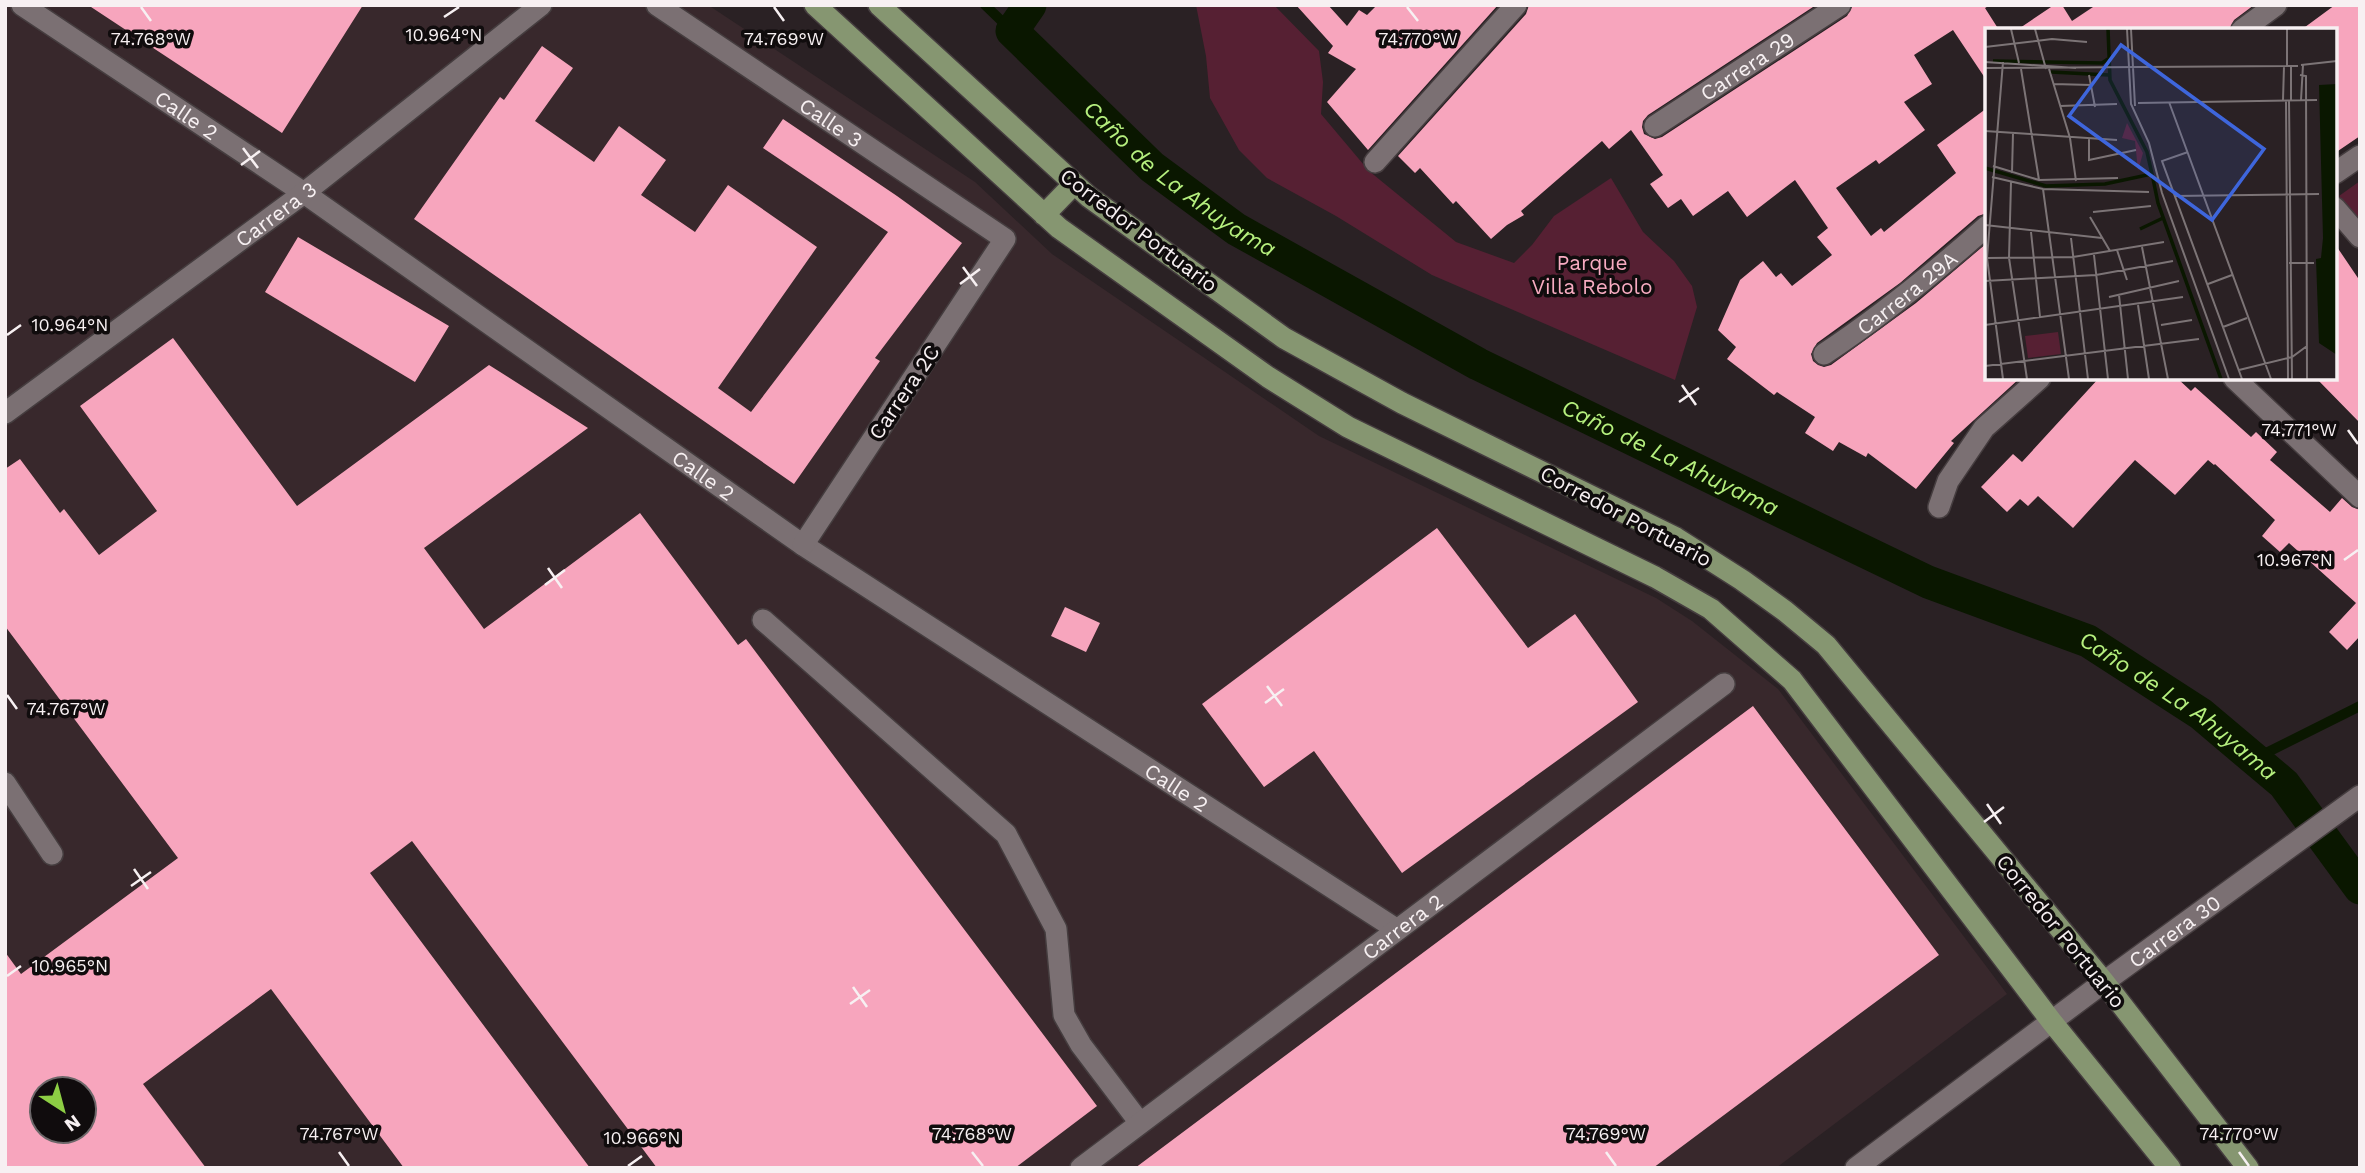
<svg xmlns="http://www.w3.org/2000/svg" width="2365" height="1173" viewBox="0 0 2365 1173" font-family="'Work Sans',sans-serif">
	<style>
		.built { fill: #38282c; fill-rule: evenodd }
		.green { fill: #562033 }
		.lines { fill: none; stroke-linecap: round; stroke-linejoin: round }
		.stream { stroke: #0a1700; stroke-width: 10 }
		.canal { stroke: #0a1700; stroke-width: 33 }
		.building { fill: #f7a5bd; fill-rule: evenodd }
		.minor-casing { stroke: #453d3f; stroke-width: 24 }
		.major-casing { stroke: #453d3f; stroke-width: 24 }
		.minor { stroke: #7b7073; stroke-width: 21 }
		.major { stroke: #869671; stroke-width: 21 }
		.ticks { fill: none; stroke: #f7f0f2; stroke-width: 2.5 }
		.labels { text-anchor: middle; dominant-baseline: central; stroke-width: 7; stroke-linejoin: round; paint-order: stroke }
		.street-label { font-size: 21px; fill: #f7f0f2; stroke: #100c0d }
		.park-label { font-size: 21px; fill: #f7abc1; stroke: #100c0d }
		.water-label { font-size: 23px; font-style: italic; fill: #b6f07e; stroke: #100c0d }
		.inset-river { fill: none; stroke: #0a1700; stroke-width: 3.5 }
		.inset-road { fill: none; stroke: #7c7476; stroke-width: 2 }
		.view { fill: #3e66dc; fill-opacity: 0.15; stroke: #3e66dc; stroke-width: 3.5 }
		.inset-edge { fill: none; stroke: #f7f0f2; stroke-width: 3.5 }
		.ticks-label { font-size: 18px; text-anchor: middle; fill: #f7f0f2; stroke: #100c0d; stroke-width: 7; stroke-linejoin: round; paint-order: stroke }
	</style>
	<rect width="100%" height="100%" fill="#2a2124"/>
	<path class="built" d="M5,5H708L975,182L1052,254L1319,436L1656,598L1692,621L1778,689L2007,994L1776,1168H5ZM42,1089H84V1131H42Z"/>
	<path class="green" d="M1196,5H1274L1319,51L1323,82L1321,114L1369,171L1456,242L1514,263L1532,245L1554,216L1611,178L1643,232L1674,261L1692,286L1697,307L1675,380L1432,275L1336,216L1267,178L1239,150L1210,98L1206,56Z
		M2360,181V222L2339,196Z"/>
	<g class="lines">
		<path class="stream" d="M985,5L1012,31
			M2254,759L2360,706"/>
		<path class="canal" id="s1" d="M1030,5L1012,31L1152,167L1236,229L1478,364L1820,530L1928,582L2088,641L2201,714L2284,784L2360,888"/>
	</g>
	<path class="building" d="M88,5H363L282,133Z
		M1296,5H1328L1347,26L1359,10L1367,15L1377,5H1498L1368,150L1327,102L1356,69L1328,53L1333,46Z
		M1529,5H1816L1648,115L1643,121L1642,127L1644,134L1655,139L1662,137L1847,16L1853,5H1990L1985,8L1999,30H1987V81L1953,30L1914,55L1932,84L1904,102L1925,130L1879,164L1876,160L1836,188L1871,236L1881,228L1884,232L1956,173L1937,145L1987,108V213L1978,216L1900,283L1817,343L1811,354L1813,361L1818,365L1824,367L1831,365L1916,303L1987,243V378H2020L1951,441L1954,443L1916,489L1868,453L1866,457L1839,442L1833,451L1805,433L1815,417L1777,392L1774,395L1727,359L1736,347L1718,330L1740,280L1763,261L1776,277L1781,273L1792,286L1832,255L1817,237L1828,228L1795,180L1747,217L1728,191L1693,216L1681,199L1668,208L1650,184L1663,175L1631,130L1609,149L1602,141L1521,211L1524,215L1507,225L1491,239L1456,201L1453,204L1420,168L1415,173L1398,156L1526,14Z
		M2054,5H2062L2072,21L2096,5H2254L2234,20L2229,30H2017Z
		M2335,5H2360V136L2335,153V30H2301Z
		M542,46L573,68L535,121L594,162L619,126L666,160L641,195L695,232L728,185L817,247L718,388L751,412L888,232L763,148L783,119L897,196L962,243L875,358L880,361L794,484L414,219L500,97L504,100Z
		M298,237L449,326L415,382L265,292Z
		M2335,244L2360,281V423L2316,378H2335Z
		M173,338L297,506L489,365L588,428L424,548L484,629L640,513L738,645L746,639L1097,1106L1015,1168H657L412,841L370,873L590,1168H404L271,989L143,1084L206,1168H5V952L21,974L178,858L5,626V469L20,459L60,513L64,509L99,555L157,511L80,406ZM42,1089H84V1131H42Z
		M2099,378H2177L2191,391L2195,387L2251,437L2256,432L2277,452L2270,460L2330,512L2342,498L2352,507L2360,510V636L2347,650L2329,632L2356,603L2289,543L2280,552L2262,536L2275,520L2215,464L2214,465L2208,460L2175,495L2135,460L2073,528L2038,496L2028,506L2020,499L2007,512L1981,487L2013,454L2022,462Z
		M1437,528L1528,648L1575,614L1638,702L1402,873L1314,751L1264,787L1202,704Z
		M1065,607L1100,623L1086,652L1051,636Z
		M1753,706L1939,955L1850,1021L1653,1168H1135Z"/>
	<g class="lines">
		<defs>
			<g id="minor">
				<path id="s2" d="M22,5L304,193L803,545L1396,929"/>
				<path id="s3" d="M657,5L1005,239L803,545"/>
				<path d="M2242,30L2276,5"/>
				<path id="s4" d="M1655,126L1840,5"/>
				<path d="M1375,162L1516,5"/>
				<path d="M2335,173L2360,156"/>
				<path d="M2335,208L2360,237"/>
				<path id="s5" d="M1824,354C1883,315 1934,273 1987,226"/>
				<path d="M2234,378L2360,497"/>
				<path id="s6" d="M5,413L304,193L541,5"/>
				<path d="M1939,507L1948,481L1984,428L2040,378"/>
				<path d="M763,620L1006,834L1056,929L1064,1015L1081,1045L1140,1123"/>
				<path d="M5,783L52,854"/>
				<path id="s7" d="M1081,1168L1724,684"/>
				<path id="s8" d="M1856,1168L2104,982L2360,796"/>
			</g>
			<path id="major" d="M815,5L1059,228L1268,377L1348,427L1655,577L1711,609L1792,680L2052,1022L2170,1168
				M879,5L1089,197L1284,338L1402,403L1676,538L1742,580L1785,611L1826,645L2104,982L2248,1168
				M1044,215L1074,184"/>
		</defs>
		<use href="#minor" class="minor-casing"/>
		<use href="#major" class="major-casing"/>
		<use href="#minor" class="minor"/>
		<use href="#major" class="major"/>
	</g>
	<path class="ticks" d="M141,7L151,21M774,7L784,21M1407,7L1418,21M444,17L459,7M243,148L258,168M241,165L260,151M963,267L977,286M960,284L980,269M7,335L21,325M1682,385L1696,405M1679,402L1699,388M2348,430L2358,444M2344,560L2358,550M548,568L562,588M545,585L565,570M1267,686L1282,706M7,695L17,709M1265,703L1284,689M1987,804L2001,824M1984,822L2004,807M134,869L148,889M131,886L151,872M7,976L21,966M853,987L867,1007M850,1004L870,990M339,1152L349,1166M972,1152L983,1166M1606,1152L1616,1166M2239,1152L2249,1166M628,1166L642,1156"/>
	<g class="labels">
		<g class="street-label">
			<text stroke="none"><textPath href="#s4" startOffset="110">Carrera 29</textPath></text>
			<text stroke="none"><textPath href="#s2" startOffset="198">Calle 2</textPath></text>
			<text stroke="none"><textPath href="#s3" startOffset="210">Calle 3</textPath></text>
			<text stroke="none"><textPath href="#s6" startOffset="336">Carrera 3</textPath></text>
			<text transform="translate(1139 230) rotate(37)">Corredor Portuario</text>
			<text stroke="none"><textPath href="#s5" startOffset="103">Carrera 29A</textPath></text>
			<text transform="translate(904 392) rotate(-56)">Carrera 2C</text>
			<text stroke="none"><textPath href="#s2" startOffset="828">Calle 2</textPath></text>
			<text transform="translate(1626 516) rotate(28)">Corredor Portuario</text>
			<text stroke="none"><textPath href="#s2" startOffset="1395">Calle 2</textPath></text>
			<text stroke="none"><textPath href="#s7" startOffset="402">Carrera 2</textPath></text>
			<text stroke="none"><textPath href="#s8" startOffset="397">Carrera 30</textPath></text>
			<text transform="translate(2061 931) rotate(51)">Corredor Portuario</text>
		</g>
		<g class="park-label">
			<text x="1592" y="262">Parque<tspan x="1592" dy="24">Villa Rebolo</tspan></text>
		</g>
		<g class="water-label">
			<text stroke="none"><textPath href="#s1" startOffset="256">Caño de La Ahuyama</textPath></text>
			<text stroke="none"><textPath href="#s1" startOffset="822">Caño de La Ahuyama</textPath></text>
			<text stroke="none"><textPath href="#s1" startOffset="1390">Caño de La Ahuyama</textPath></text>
		</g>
	</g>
	<g transform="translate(1985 28)">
		<rect width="352" height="352" fill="#2a2124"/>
		<path d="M142,95L158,125L153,143L150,113L137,110ZM73,304L76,326L43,330L40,308Z" fill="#562033"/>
		<path d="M352,56V327L334,315L331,231L336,230L338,210L334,57Z" fill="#0a1700"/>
		<path class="inset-river" d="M8,33L117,35L123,31M66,44L124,47M0,140L61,158L120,156L167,146L162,124L125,52L123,1M167,146L173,175L236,351M155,201L178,190"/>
		<path class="inset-road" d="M26,1L34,35M50,1L61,41M142,1L146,76L164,115L177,165L244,351M146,1L150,78M302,1V38M0,19L67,11L102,14M0,34L91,40M316,37L352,33M0,40L313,38M36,41L54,152M64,41L85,110L91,153M104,47L110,79M315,47L321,48V57L322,351M68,56L106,57M298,72L299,38M301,72L303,351M304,72L307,351M306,72V38M316,72L318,37M184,74L286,351M153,75L332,72M75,78L132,76M0,103L132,112M104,110V132L151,122M203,124L177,133L257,351M8,138L54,152L133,150M27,145L28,105M7,149L58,161L164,164M26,154L24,230L42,351M58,161L84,351M190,168L334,166M108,184L166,178M105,189L125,223M0,197L117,210M46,204L55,289M86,210L103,351M157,219L183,351M132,222L142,252M109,227L123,351M2,230L88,229L179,214M304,235H329M0,253L111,247L188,233M223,256L247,247M134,267L143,351M124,269L194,253M153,277L164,351M0,297L198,269M176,297L207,292M238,299L262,290M0,338L214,311M254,342L307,329L322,318M18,351L2,230L18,34"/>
		<path class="view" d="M136,17L279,121L227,192L84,88Z"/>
		<rect width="352" height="352" class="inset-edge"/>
	</g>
	<g class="ticks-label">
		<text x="444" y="41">10.964°N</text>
		<text x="151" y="45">74.768°W</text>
		<text x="784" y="45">74.769°W</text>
		<text x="1418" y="45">74.770°W</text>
		<text x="70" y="331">10.964°N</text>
		<text x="2299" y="436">74.771°W</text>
		<text x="2295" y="566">10.967°N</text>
		<text x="66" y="715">74.767°W</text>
		<text x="70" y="972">10.965°N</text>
		<text x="339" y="1140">74.767°W</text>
		<text x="972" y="1140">74.768°W</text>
		<text x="1606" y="1140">74.769°W</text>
		<text x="2239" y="1140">74.770°W</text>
		<text x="642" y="1144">10.966°N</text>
	</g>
	<rect width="2365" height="1173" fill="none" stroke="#f7f0f2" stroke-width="14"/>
	<g transform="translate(63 1110) rotate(144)"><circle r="33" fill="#100c0d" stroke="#6c6769" stroke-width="2"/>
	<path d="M0-5L12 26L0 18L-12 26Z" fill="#8dce44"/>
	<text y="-10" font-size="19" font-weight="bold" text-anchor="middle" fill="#f7f0f2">N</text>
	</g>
</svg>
